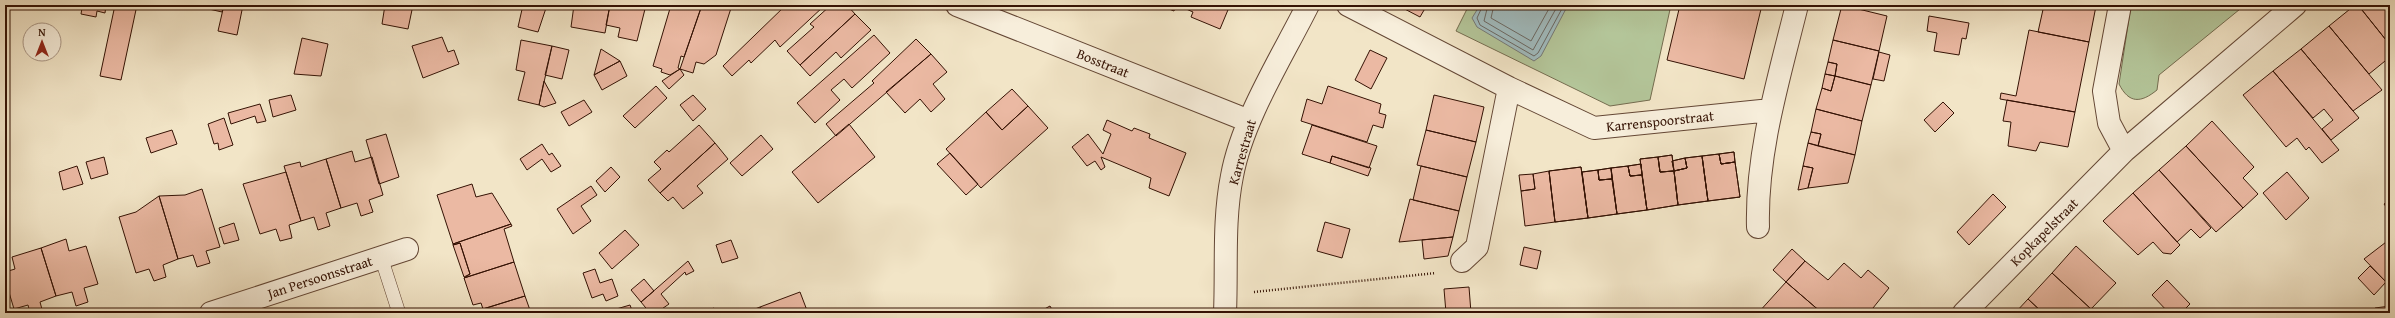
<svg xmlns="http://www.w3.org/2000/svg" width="2395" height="318" viewBox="0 0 2395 318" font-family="'Gentium Book Plus',serif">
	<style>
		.green { fill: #b4c69a; stroke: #746c4f }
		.water { fill: #a0bcc0; stroke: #757875 }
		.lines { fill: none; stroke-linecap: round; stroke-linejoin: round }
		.shore { stroke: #6a6762; stroke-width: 1 }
		.building { fill: #ebb9a3; stroke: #341204 }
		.service-casing { stroke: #644735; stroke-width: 14 }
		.minor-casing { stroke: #644735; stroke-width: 24 }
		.path { stroke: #341204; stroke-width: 2.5; stroke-dasharray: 1 2; stroke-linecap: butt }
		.service { stroke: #f7eedb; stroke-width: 13 }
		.minor { stroke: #f7eedb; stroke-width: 22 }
		.labels { text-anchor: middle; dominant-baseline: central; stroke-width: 3; stroke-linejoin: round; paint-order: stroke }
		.street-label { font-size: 14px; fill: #341204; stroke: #f7eedb }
	</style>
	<rect width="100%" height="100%" fill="#f2e5c7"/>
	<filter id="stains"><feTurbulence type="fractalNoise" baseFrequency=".005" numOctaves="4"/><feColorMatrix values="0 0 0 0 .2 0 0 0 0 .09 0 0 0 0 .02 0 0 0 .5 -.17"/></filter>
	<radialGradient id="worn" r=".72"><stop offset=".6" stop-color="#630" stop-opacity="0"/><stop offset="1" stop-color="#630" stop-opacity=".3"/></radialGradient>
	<path class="green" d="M1469,5H1671L1650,100L1610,106L1456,31Z
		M2131,5H2245L2159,75L2157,90C2141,103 2129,104 2119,84Z"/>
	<path class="water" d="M1480,5H1568L1541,56L1534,61L1477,27L1472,18Z"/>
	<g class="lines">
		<path class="shore" d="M1483,5L1477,18L1480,25L1534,56L1538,53L1564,5
			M1488,5L1484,21L1533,50L1558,5
			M1494,5L1491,18L1531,41L1551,5"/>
	</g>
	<path class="building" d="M75,5H106L105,13L97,11L96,17L81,14L82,8Z
		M115,5H137L121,80L100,76Z
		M201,5H224L222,12L200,7Z
		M224,5H243L237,35L218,31Z
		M385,5H413L408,29L382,24Z
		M523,5H547L538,32L518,27Z
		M574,5H610L605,33L571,27Z
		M610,5H646L637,41L618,37L620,28L606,25Z
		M671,5H702L684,57L681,56L678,68L680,69L670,75L661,72L662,69L653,66Z
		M702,5H732L716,55L704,64L696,62L693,73L680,69Z
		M786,5L824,6L780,47L775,40L751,63L749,60L732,76L723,66Z
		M831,5H847L855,14L800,65L787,51L814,27L810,24Z
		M1159,5H1176L1174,11Z
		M1177,5H1230L1220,29L1191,17L1193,12Z
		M1397,5H1427L1420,17Z
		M1680,5H1762L1744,79L1667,60Z
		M1842,5L1887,16L1879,51L1833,40Z
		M1871,5H1889L1888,9Z
		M2044,5L2096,6L2089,42L2038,32Z
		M2355,5H2358L2390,45V57L2369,74L2329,26Z
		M2358,5H2390V45Z
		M855,14L871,30L841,58L836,52L810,76L800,65Z
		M1929,16L1969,23L1966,39L1962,38L1959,55L1934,51L1937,33L1927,31Z
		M2329,26L2382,90L2353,111L2301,49Z
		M2029,30L2089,42L2075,112L2000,99L2001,93L2016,96Z
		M874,35L890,53L852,88L844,79L831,90L840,100L815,123L797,103Z
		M442,37L448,52L454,50L459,64L423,78L412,46Z
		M302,38L328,44L321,76L294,74Z
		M916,39L931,54L836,136L826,124L874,83L872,81Z
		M521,40L552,46L539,105L518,100L525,72L516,70Z
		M1833,40L1879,51L1871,85L1835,76L1837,64L1828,62Z
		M552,46L569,50L562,79L545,75Z
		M601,49L620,61L594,75Z
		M2301,49L2359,118L2331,140L2322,129L2333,120L2324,109L2313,118L2273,71Z
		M1370,50L1387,58L1371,89L1355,80Z
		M1879,52L1890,55L1884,81L1873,79Z
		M931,54L947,72L933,84L945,99L931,112L920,99L905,113L886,92Z
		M620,61L627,76L602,90L594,75Z
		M1828,62L1837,64L1835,76L1825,74Z
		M680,69L684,75L669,89L662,81Z
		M2273,71L2339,150L2322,163L2309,147L2306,150L2297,138L2286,147L2243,95Z
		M1825,74L1835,76L1831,91L1822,88Z
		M1835,76L1871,85L1862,121L1816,109L1822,88L1831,91Z
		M544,81L556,103L544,107L539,105Z
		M656,86L667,98L635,128L623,116Z
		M1328,86L1381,104L1379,113L1386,115L1383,128L1373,125L1367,142L1301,121L1307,99L1322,104Z
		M1012,89L1028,106L1002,130L986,112Z
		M291,95L296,110L273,117L269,100Z
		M693,95L706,109L693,121L680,105Z
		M1434,95L1484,107L1476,142L1426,130Z
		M584,100L592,112L569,126L561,112Z
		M2007,100L2075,112L2068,147L2040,142L2036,151L2008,146L2011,122L2003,121Z
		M1943,102L1954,113L1935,132L1924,120Z
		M260,104L266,121L257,123L255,116L231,124L228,113Z
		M1028,106L1048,128L981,188L946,149L986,112L1002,130Z
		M1816,109L1862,121L1855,155L1818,146L1821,134L1811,132Z
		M224,118L233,145L219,150L218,143L214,144L208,124Z
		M1107,120L1132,131L1134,128L1150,134L1149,138L1186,153L1169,196L1149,188L1151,178L1101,157L1105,167L1101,170L1095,161L1087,166L1072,147L1088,134L1103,154L1111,134L1103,130Z
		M2212,121L2254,167L2243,178L2258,194L2243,208L2186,146Z
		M849,124L875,157L818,203L792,172Z
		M699,125L715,143L660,193L648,180L661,169L654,162L667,150L669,152Z
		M1312,125L1377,146L1369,168L1332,156L1330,163L1302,154Z
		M172,130L177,144L151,153L146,138Z
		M1426,130L1476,142L1467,177L1417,165Z
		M1811,132L1821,134L1818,146L1808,143Z
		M386,134L399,177L379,184L366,140Z
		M761,135L773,149L742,176L730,163Z
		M715,143L728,159L697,186L703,193L683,209L673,197L668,201L660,193Z
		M1808,143L1855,155L1848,183L1808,188L1813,168L1803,166Z
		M542,144L549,155L552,153L561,166L551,172L542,159L527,170L520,159Z
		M2186,146L2243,208L2216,232L2159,170Z
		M352,151L355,162L372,157L383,195L369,200L373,212L361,216L357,203L341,208L326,159Z
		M1734,152L1735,162L1721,164L1719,154Z
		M1734,152L1735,162L1721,164L1719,154Z
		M950,153L978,184L966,195L937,164Z
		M1719,154L1721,164L1735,162L1740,197L1708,201L1702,156Z
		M1719,154L1721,164L1735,162L1740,197L1708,201L1702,156Z
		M1672,155L1674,171L1660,172L1658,157Z
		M1672,155L1674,171L1660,172L1658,157Z
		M1332,156L1371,168L1368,176L1330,163Z
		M1702,156L1708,201L1678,205L1674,171L1687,168L1685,158Z
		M1702,156L1708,201L1678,205L1674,171L1687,168L1685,158Z
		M104,157L108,174L91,179L86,162Z
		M1658,157L1660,172L1674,171L1678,205L1647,210L1640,159Z
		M1658,157L1660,172L1674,171L1678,205L1647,210L1640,159Z
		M1685,158L1687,168L1674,171L1672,161Z
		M1685,158L1687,168L1674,171L1672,161Z
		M326,159L341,208L326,213L330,226L318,230L314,217L301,221L284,166L300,162L301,167Z
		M1641,164L1642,175L1630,176L1628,166Z
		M1641,164L1642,175L1630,176L1628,166Z
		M77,166L83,184L63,190L59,172Z
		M1421,166L1467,177L1459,211L1413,200Z
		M1628,166L1630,176L1642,175L1647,210L1617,214L1611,168Z
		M1628,166L1630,176L1642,175L1647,210L1617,214L1611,168Z
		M1803,166L1813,168L1808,188L1798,190Z
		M611,167L620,177L605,192L596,181Z
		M1581,167L1588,218L1555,222L1549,171Z
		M1581,167L1588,218L1555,222L1549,171Z
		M1611,168L1612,179L1599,180L1598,170Z
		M1611,168L1612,179L1599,180L1598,170Z
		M1598,170L1599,180L1612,179L1617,214L1588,218L1582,172Z
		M1598,170L1599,180L1612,179L1617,214L1588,218L1582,172Z
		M2159,170L2211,228L2200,238L2191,229L2177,242L2133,193Z
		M1549,171L1555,222L1525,226L1521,191L1535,189L1533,174Z
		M286,172L301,221L289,225L292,238L280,241L276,229L260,234L243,184Z
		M2287,172L2309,198L2286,220L2263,193Z
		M1533,174L1535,189L1521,191L1519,175Z
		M472,184L476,197L492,193L511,224L453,244L437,195Z
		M591,186L597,195L581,206L591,221L573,234L557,209Z
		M202,189L220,247L206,251L210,263L197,267L193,255L178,259L159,196L185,195Z
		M2133,193L2180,245L2171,254L2163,253L2153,242L2138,255L2103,221Z
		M1993,194L2006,207L1969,245L1957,232Z
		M159,196L178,259L163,265L166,277L154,281L149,269L136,273L119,217L136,212Z
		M1410,199L1459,211L1453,237L1399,242Z
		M2390,200V212L2384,204Z
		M1325,222L1350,229L1342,258L1317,251Z
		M234,223L239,240L224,244L219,228Z
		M511,224L512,226L504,229L514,262L464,278L470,274L460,243L453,245V244Z
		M625,230L639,245L612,269L599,253Z
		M1453,237L1448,256L1424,259L1422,240Z
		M66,239L69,251L86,246L98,284L84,288L88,302L76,306L72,292L56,296L41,248Z
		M2390,239V286L2364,259Z
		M731,240L738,258L722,263L716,245Z
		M460,243L470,274L464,277L453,245Z
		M2076,246L2116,283L2091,309L2052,273Z
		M1524,247L1541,251L1537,269L1520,265Z
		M41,248L56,296L40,302L43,313H30L28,305L14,309L5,279V272L15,269L12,257Z
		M1792,249L1805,261L1786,282L1773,270Z
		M688,261L694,271L686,275L685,272L661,294L669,304L656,313H650L641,302Z
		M1805,261L1828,280L1844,263L1861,278L1868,270L1889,288L1869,313H1822L1786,282Z
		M514,262L525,296L483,309L481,303L473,305L464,278Z
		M2370,266L2386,282L2374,295L2358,278Z
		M595,269L600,283L612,279L618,296L606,301L603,294L592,298L583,273Z
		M2052,273L2091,309L2088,313H2043L2028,299Z
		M644,279L654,291L641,302L631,290Z
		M2167,280L2190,304L2181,313H2169L2152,295Z
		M1786,282L1822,313H1758Z
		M1469,287L1471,313H1446L1444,289Z
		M800,292L808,313H762L760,307Z
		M525,296L531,313H484L483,309Z
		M2028,299L2043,313H2015Z
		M630,305L633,313H614L613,310Z
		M1050,306L1054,313H1037Z
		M2390,306V313H2375V308Z
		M760,307L762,313H745Z
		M714,308L715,313H702Z"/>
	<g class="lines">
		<defs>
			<path id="service" d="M381,257L399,313"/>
			<path id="minor" d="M957,5L1249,121
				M1348,5L1509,88L1594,128L1771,110
				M2120,5L2104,91L2109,123L2124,151
				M1758,227C1756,152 1779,78 1797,5
				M1462,261L1477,247L1509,88
				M211,313L407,249
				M1225,313C1227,268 1223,221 1232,176C1242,120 1282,57 1308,5
				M1964,313L2124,151L2295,5"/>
		</defs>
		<use href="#service" class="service-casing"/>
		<use href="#minor" class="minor-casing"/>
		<path class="path" d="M1254,292L1436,273"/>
		<use href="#service" class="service"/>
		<use href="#minor" class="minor"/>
	</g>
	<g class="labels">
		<g class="street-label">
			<text transform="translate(1103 63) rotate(22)">Bosstraat</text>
			<text transform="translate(1660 121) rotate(-6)">Karrenspoorstraat</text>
			<text transform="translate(1242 152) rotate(-74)">Karrestraat</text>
			<text transform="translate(2044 232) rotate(-45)">Kopkapelstraat</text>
			<text transform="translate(320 277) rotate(-18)">Jan Persoonsstraat</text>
		</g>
	</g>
	<rect width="2395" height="318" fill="none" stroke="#f2e5c7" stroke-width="20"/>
	<rect x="6" y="6" width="2383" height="306" fill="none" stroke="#341204" stroke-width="2"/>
	<rect x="10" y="10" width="2375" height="298" fill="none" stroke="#341204"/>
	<g transform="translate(42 42)"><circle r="19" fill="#f7eedb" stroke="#a99685"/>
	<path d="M0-3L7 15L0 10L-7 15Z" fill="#8f2418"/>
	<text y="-6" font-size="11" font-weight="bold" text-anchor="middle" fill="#341204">N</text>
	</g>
	<rect width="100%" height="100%" filter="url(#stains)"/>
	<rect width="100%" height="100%" fill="url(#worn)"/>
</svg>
